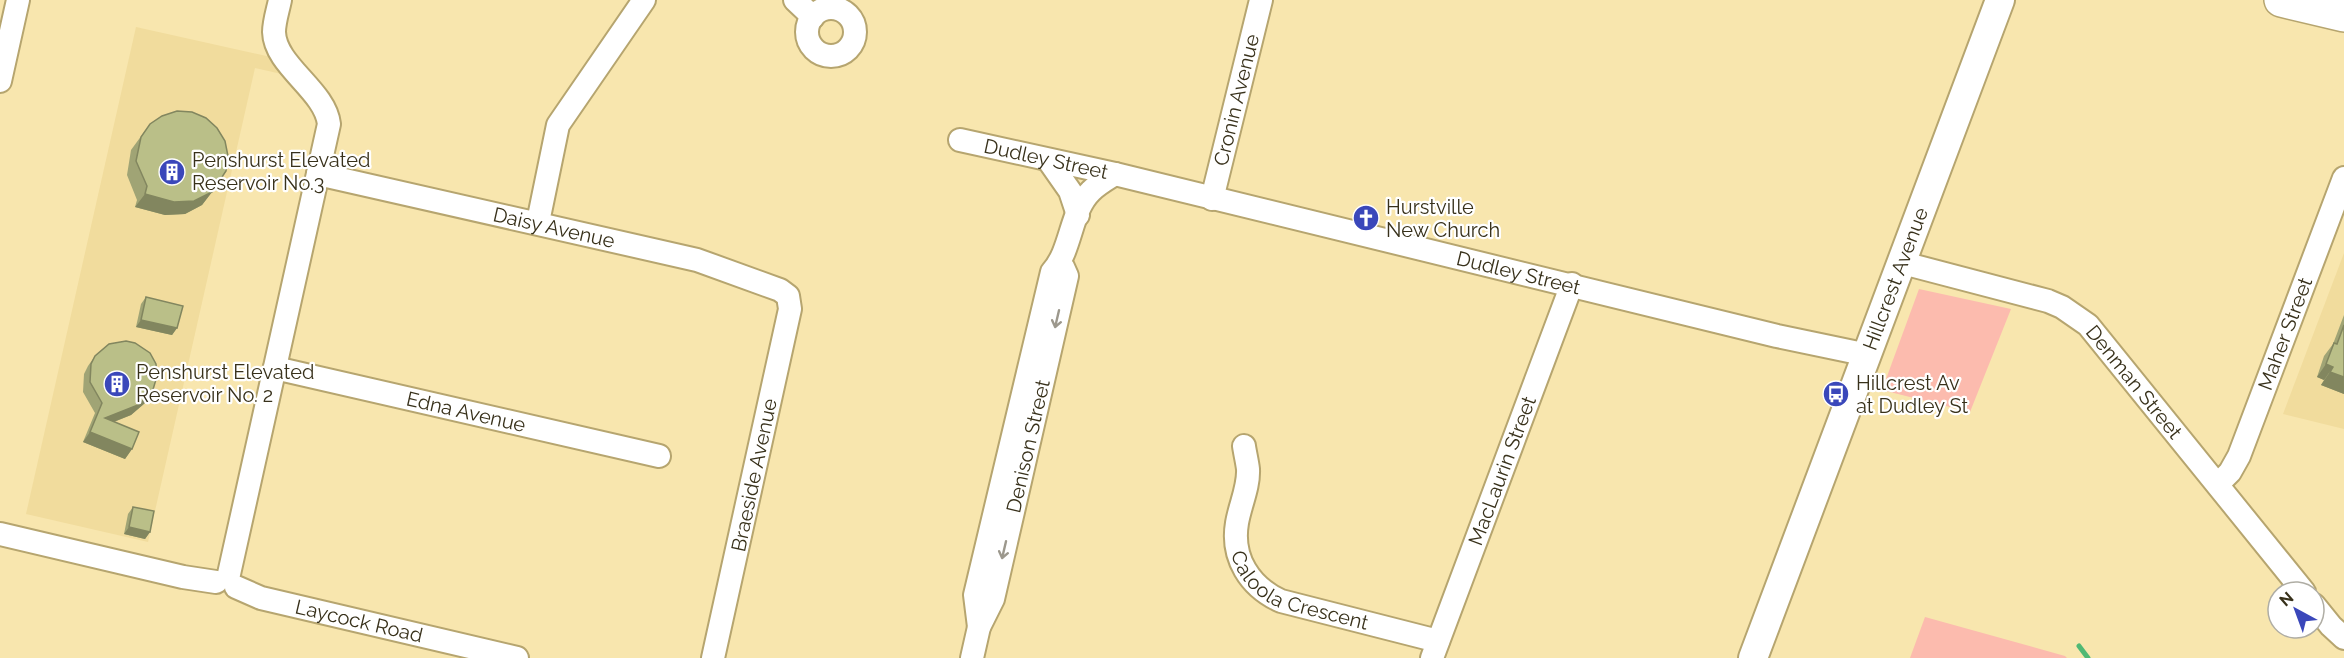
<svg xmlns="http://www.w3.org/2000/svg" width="2344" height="658" viewBox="0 0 2344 658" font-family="Raleway,sans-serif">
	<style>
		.built { fill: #f1dc9d }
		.green { fill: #fcbbae }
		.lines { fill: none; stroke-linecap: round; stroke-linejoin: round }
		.stream { stroke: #50b974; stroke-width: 5 }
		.minor-casing { stroke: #b6a56f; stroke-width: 26 }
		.major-casing { stroke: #b6a56f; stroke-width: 32 }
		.highway-casing { stroke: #b6a56f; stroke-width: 36 }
		.minor { stroke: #fff; stroke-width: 22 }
		.major { stroke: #fff; stroke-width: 28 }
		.highway { stroke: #fff; stroke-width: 33 }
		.wall { fill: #a0a475 }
		.shaded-wall { fill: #82865f }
		.building { fill: #babf88; stroke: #82865f; stroke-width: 1.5 }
		.oneway { stroke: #9c988d }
		.labels { text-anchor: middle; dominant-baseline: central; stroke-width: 4.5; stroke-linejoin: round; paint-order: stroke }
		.street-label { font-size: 20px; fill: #38311b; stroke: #fff }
		.poi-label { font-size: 20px; fill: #38311b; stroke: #fff; text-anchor: start }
	</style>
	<rect width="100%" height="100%" fill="#f8e6ae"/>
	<path class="built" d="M136,27L271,57L286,75L255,68L148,542L26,514Z
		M2344,253V429L2283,414Z"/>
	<path class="green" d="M1919,289L2011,309L1970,412L1882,390Z
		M1925,617L2065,656L2067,658H1910Z"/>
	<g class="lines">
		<path class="stream" d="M2079,646L2088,658"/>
		<defs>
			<g id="minor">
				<path d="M795,0L813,17"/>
				<circle cx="831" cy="32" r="24"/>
				<path d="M0,81L18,0"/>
				<path id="s1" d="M960,140L1115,174L1777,336L1868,355"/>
				<path d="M1049,161L1070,191L1078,215"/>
				<path id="s2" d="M318,174L697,260L780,290L788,296L790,309L713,658"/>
				<path id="s3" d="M1212,199L1261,0"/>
				<path d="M538,222L558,125L644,0"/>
				<path id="s4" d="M1903,263L2048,301L2062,307L2088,325L2304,592"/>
				<path id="s5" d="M275,368L659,456"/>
				<path id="s6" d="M1244,446C1245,453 1247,461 1248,469C1249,487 1240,505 1237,523C1231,558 1250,587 1281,601L1438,641"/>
				<path id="s7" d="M2218,484L2230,472L2239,456L2344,178"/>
				<path d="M0,534L183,577L216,582"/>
				<path d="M229,574L329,124C325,90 275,66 274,32C274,22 278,10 280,0"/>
				<path id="s8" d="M236,587L261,598L517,658"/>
				<path d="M2314,605L2331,626L2344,638"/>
				<path d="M979,627L975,595L1052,272C1072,250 1070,211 1091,191C1098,184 1107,179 1115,174"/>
				<path id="s9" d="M972,658L979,627L993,599L1067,276L1063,267"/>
				<path id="s10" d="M1432,658L1572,284"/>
			</g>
			<g id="major">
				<path id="s11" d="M1753,658L2000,0"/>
			</g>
			<path id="highway" d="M2281,0L2344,15"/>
		</defs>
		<use href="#minor" class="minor-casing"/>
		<use href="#major" class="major-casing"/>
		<use href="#highway" class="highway-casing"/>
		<use href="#minor" class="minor"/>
		<use href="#major" class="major"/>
		<use href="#highway" class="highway"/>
	</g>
	<path class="wall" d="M150,124L212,192L202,205L185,214L165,215L135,207L137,200L127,175L131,150Z
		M146,297L177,328L172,335L136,327L141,304Z
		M2344,315V394L2321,385L2324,380L2317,377L2324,356L2333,344Z
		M95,356L152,393L145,403L131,415L114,422L132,449L125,459L83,442L95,413L83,392L84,374L88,366Z
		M133,507L150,532L145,539L124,534L128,514Z"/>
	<path class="shaded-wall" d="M212,192L202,205L185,214L165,215L135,207L145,194Z
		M141,320L177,328L172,335L136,327Z
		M2326,364L2333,367L2324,380L2317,377Z
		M2330,372L2344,377V394L2321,385Z
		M152,393L145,403L131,415L98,428L105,418Z
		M90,432L132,449L125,459L83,442Z
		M129,527L150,532L145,539L124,534Z"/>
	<path class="building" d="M177,111L192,112L206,118L217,128L225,141L228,156L226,171L212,192L194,201L174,202L145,194L147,186L136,161L141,137L150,124L162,116Z
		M146,297L183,306L177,328L141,320Z
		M2344,325V377L2330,372L2333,367L2326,364L2334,343L2337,344Z
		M126,341L135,343L150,353L156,364L157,376L152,393L138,405L105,418L139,432L132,449L90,432L102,403L90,382L91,364L95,356L109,344Z
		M133,507L154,511L150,532L129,527Z"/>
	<defs><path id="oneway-shaft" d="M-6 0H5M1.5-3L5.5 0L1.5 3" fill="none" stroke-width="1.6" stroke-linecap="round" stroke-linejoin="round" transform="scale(1.5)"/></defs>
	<g class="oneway">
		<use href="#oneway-shaft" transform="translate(1057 319) rotate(103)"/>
		<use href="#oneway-shaft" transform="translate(1004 550) rotate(103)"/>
	</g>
	<defs>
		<symbol id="building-disc" viewBox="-11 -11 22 22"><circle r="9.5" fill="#3a47ba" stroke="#fff"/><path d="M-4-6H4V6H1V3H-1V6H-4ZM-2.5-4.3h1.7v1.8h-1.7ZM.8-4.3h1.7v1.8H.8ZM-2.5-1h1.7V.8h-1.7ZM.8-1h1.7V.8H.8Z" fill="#fff"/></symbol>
		<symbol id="church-disc" viewBox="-11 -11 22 22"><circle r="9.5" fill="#3a47ba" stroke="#fff"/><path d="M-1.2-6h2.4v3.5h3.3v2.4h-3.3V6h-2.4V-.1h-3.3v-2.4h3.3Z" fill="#fff"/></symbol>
		<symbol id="bus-disc" viewBox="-11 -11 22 22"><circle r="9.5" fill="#3a47ba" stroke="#fff"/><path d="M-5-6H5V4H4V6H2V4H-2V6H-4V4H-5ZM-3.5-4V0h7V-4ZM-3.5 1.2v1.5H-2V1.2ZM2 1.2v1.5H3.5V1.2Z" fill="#fff"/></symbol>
	</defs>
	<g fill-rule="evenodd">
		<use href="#building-disc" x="157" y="157" width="30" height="30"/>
		<use href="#church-disc" x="1351" y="203" width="30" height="30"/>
		<use href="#building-disc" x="102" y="369" width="30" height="30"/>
		<use href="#bus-disc" x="1821" y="379" width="30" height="30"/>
	</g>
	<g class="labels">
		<g class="street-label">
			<text stroke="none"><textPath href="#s3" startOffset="102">Cronin Avenue</textPath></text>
			<text stroke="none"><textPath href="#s1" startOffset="88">Dudley Street</textPath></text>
			<text stroke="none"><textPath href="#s2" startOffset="242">Daisy Avenue</textPath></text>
			<text stroke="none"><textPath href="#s1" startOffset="574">Dudley Street</textPath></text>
			<text stroke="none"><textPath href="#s11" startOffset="405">Hillcrest Avenue</textPath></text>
			<text stroke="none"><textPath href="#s7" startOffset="166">Maher Street</textPath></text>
			<text stroke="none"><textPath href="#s4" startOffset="270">Denman Street</textPath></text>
			<text stroke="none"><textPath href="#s5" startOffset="196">Edna Avenue</textPath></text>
			<text stroke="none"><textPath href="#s9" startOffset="220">Denison Street</textPath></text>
			<text stroke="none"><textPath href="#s10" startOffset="200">MacLaurin Street</textPath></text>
			<text transform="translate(754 475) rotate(-78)">Braeside Avenue</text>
			<text stroke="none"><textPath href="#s6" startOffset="186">Caloola Crescent</textPath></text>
			<text stroke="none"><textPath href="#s8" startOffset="128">Laycock Road</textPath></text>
		</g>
		<g class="poi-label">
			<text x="192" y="160">Penshurst Elevated<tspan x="192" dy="23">Reservoir No.3</tspan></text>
			<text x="1386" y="207">Hurstville<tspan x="1386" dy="23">New Church</tspan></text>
			<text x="136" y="372">Penshurst Elevated<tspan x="136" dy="23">Reservoir No. 2</tspan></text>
			<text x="1856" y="383">Hillcrest Av<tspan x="1856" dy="23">at Dudley St</tspan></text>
		</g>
	</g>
	<g transform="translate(2296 610) rotate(319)"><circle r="28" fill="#ffffff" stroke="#afada4" stroke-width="1.5"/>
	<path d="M0-4.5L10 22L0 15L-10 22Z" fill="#3a47ba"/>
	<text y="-9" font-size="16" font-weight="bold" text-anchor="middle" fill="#38311b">N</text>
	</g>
</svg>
